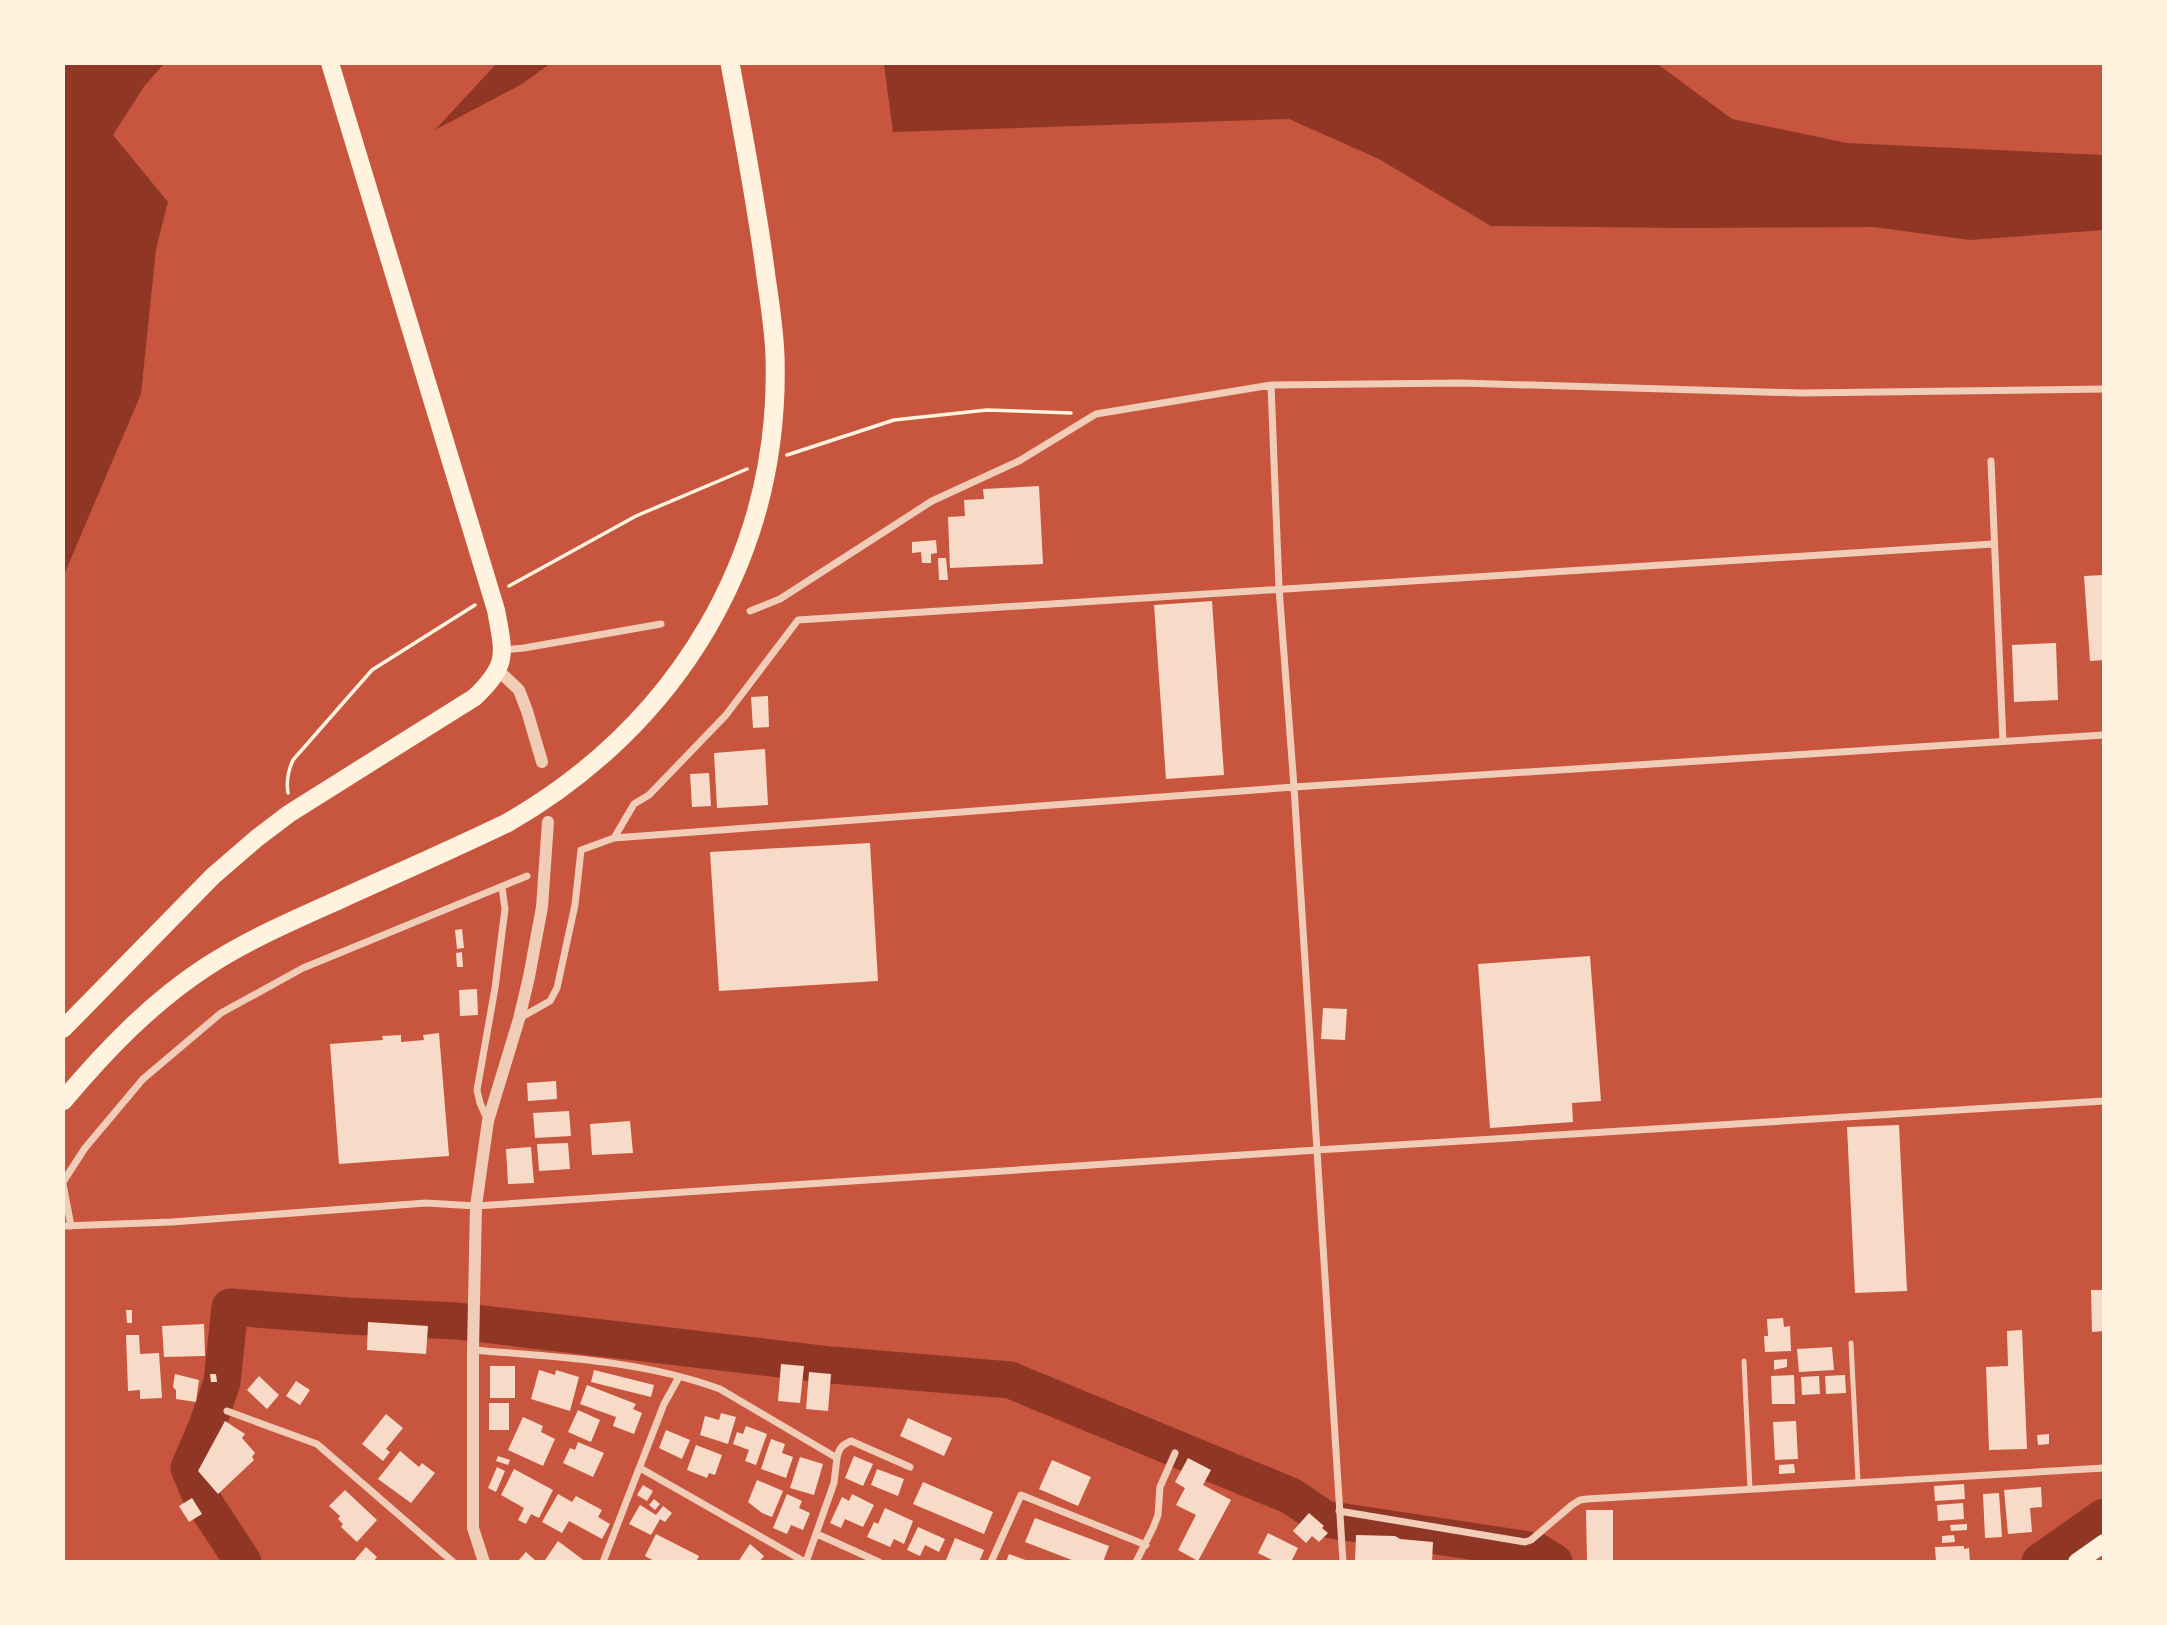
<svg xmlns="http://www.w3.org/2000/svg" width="2167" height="1625" viewBox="0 0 2167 1625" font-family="'Nunito Sans',sans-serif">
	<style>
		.water { fill: #8f3625 }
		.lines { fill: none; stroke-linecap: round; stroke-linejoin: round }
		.stream { stroke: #8f3625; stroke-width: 6 }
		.river { stroke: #8f3625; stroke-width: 37 }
		.building { fill: #f7dbc8 }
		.path { stroke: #fff3e0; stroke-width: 3.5 }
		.service { stroke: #f1ccb7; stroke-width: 5 }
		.minor { stroke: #f1ccb7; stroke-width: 7 }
		.tertiary { stroke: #f1ccb7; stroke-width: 12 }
		.trunk { stroke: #fff3e0; stroke-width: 18 }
		.motorway { stroke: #fff3e0; stroke-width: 19 }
	</style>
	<rect width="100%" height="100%" fill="#c8553d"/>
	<path class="water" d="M63,63H165L145,85L113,135L168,202L156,249L141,394L63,577Z
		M497,63H551L522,84L435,130Z
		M878,63H1656L1732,119L1847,143L2104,155V230L1970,240L1874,227L1682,228L1491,226L1379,159L1289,119L893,132L884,65Z"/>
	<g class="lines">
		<path class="stream" d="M2071,1540L2080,1557"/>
		<path class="river" d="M243,1562L202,1499L189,1468L207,1426L222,1382L230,1307L348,1316L457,1321L831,1365L1010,1380L1291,1496L1325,1519L1536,1551L1554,1562
			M2040,1562L2104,1517"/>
	</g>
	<path class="building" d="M1039,486L1043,564L950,568L948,517L965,516L964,500L984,499L983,489Z
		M936,540L937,553L931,554V563H922L921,552L912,553V542Z
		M938,558H946L948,580H939Z
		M2104,575V660L2090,661L2084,576Z
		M1212,601L1224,775L1166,779L1154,605Z
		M2056,643L2058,700L2014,702L2012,645Z
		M768,696L769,727L753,728L751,697Z
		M765,749L768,805L717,808L714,753Z
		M709,773L711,806L692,807L690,774Z
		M870,843L878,981L719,991L710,852Z
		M462,929L464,948L457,949L455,930Z
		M462,952L463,967H457L456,953Z
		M1590,956L1601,1101L1572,1103L1573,1122L1490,1128L1478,964Z
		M477,989L478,1015L460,1016L459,990Z
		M1323,1008L1347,1009L1345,1040L1321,1039Z
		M439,1033L449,1156L339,1164L330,1044L383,1040L382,1036L401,1035V1042L424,1040L423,1035Z
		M556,1081L557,1099L528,1101L527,1083Z
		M569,1111L571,1136L535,1138L533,1113Z
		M630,1121L633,1153L592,1155L590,1124Z
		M1899,1125L1907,1291L1855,1293L1847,1127Z
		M568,1143L570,1169L539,1171L537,1144Z
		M531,1147L534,1183L508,1184L506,1149Z
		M2091,1290H2104V1331L2092,1332Z
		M126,1310H132V1323H127Z
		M1783,1318L1784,1327L1790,1326L1791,1351L1765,1352L1764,1336H1768L1767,1319Z
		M368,1322L428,1326L426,1354L367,1350Z
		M204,1324L205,1356L164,1357L162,1326Z
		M2022,1330L2027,1449L1989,1450L1986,1367L2008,1366L2007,1331Z
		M126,1335H139L140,1354L159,1353L162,1398L140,1399V1390L128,1391Z
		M1832,1347L1834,1370L1799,1372L1797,1349Z
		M1787,1359V1367L1774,1370V1360Z
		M781,1364L804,1366L800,1403L778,1401Z
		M490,1366H515V1398H490Z
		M539,1370L555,1375L556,1370L579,1377L570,1411L531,1399Z
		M594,1370L654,1385L651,1397L591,1382Z
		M809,1372L831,1374L828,1411L806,1409Z
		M175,1374L199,1380L196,1402L176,1399V1390L173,1387Z
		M210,1374H216L217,1382H211Z
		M1794,1375L1795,1404H1772L1771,1376Z
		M1845,1375L1846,1393L1826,1394L1825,1376Z
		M259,1376L279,1395L267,1409L247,1390Z
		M1819,1376L1820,1394L1802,1395L1801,1377Z
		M296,1381L310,1390L300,1405L286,1396Z
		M587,1385L636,1404L633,1409L642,1413L634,1434L613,1426L616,1417L580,1404Z
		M489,1403H509V1430H489Z
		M578,1410L600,1420L591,1442L568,1432Z
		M721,1413L736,1417L728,1444L700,1435L705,1416L719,1420Z
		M386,1414L403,1428L386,1449L390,1452L383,1461L362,1444Z
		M523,1417L543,1426L541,1432L555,1439L543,1466L508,1450Z
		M908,1418L952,1438L944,1456L900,1436Z
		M225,1421L245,1434L242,1438L255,1453L252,1457L254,1460L218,1494L198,1471Z
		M1796,1421L1798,1459L1775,1460L1773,1422Z
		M746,1426L767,1434L756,1465L745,1461L749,1450L733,1444L737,1432L743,1434Z
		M666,1430L690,1440L682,1459L659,1448Z
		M2049,1434V1444L2038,1445L2037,1435Z
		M771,1439L785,1444L782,1453L793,1457L786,1478L761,1469Z
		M578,1442L604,1453L593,1477L563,1463L570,1448L575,1450Z
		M696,1445L722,1455L715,1475L709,1473L707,1478L687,1470Z
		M400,1451L419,1467L422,1463L435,1473L411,1503L378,1479Z
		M498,1456L510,1460L508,1465L496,1461Z
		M854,1456L873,1464L863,1486L845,1478Z
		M800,1457L823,1464L814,1495L790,1488Z
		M1188,1458L1211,1470L1203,1485L1231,1500L1198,1561L1178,1550L1196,1515L1176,1505L1185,1488L1175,1482Z
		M1052,1460L1091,1477L1078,1506L1039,1489Z
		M1794,1464L1795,1473L1779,1474V1465Z
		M497,1467L505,1471L496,1492L488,1488Z
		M514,1469L553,1490L539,1518L531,1514L526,1524L518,1520L524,1508L501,1495Z
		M877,1469L904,1479L898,1496L871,1485Z
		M757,1480L783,1491L772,1517L762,1513L748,1502Z
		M923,1482L993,1512L984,1534L913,1504Z
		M1964,1484L1965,1499L1935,1501L1934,1486Z
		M643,1485L653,1491L647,1501L637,1495Z
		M2041,1487L2042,1507L2030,1508L2032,1532L2008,1534L2004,1490Z
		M345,1490L377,1520L357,1542L341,1527L343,1524L338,1519L340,1516L329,1506Z
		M1999,1493L2002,1537L1985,1538L1983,1494Z
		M558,1494L572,1502L576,1496L602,1510L598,1517L610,1524L602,1539L569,1521L562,1533L542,1522Z
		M787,1494L802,1501L799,1508L810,1513L803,1530L791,1525L787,1534L773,1528Z
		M852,1494L874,1505L863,1527L845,1519L841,1528L830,1523L842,1497L849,1501Z
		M192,1498L202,1514L189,1522L179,1506Z
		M654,1499L660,1504L655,1510L649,1505Z
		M1963,1503L1964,1519L1938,1521L1937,1505Z
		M640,1505L656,1515L663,1506L672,1513L665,1522L660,1519L651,1535L629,1524Z
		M885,1508L913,1521L904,1544L894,1539L890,1547L867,1537L874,1522L878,1524Z
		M1586,1510H1613V1562H1587Z
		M1309,1513L1324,1526L1322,1528L1328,1533L1319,1542L1312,1536L1306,1543L1293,1531Z
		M1035,1518L1109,1546L1103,1562H1077L1025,1542Z
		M1967,1524V1530L1951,1531L1950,1525Z
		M918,1527L945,1539L939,1552L925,1545L920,1556L907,1550Z
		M1268,1533L1298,1548L1291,1562H1276L1258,1553Z
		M656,1534L699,1556L696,1562H656L645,1556Z
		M1356,1535L1395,1536L1400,1539L1433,1542L1432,1562L1355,1561Z
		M1954,1535L1955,1542L1942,1543V1536Z
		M955,1538L984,1550L979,1562L946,1560Z
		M558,1541L586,1562H548L545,1560Z
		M750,1544L764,1556L759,1562H738Z
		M1964,1546V1549L1969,1548L1970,1562H1936L1935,1547Z
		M366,1547L377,1557L373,1562H353Z
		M526,1552L537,1562H517Z
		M1009,1554L1031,1562H1006Z"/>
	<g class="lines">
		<path class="path" d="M787,455L894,420L987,410L1071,413
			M509,586L636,516L747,469
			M288,793C286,781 288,771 293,760L372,670L475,605"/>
		<path class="service" d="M1851,1343L1858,1482
			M1744,1361L1750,1489"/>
		<path class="minor" d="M1271,385L1279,588L1294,787L1343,1562
			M1991,461L2003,741
			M750,611L780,599L932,501L1019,461L1096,414L1271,385L1462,383L1801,393L2104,389
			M504,650L524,648L661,624
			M614,838L634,804L649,795L726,715L798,620L1993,544
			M520,1018L550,1001L557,988L575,905L581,850L614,838L1294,787L2104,735
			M488,1121L480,1103L477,1090L495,988L505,909L502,887
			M63,1182L85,1148L143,1079L221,1013L303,968L527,876
			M63,1184L71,1226
			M63,1226L172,1222L426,1203L476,1206L1317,1150L2104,1101
			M473,1350C555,1357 641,1360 720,1389L837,1458C839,1448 842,1445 851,1441L910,1467
			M227,1411L317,1444L453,1562
			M640,1468L805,1562
			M1339,1511L1525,1542L1531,1540L1572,1505L1580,1500L1587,1499L2104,1468
			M817,1534L879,1562
			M603,1562L664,1404L679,1377
			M806,1562L834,1483L837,1458
			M991,1562L1021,1495L1146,1545
			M1136,1562L1153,1528L1158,1515L1160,1487L1175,1453"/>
		<path class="tertiary" d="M498,670L519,690L527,711L542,762
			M484,1562L473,1528V1350L476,1206L488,1121L519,1019L529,977L542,907L548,822"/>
		<path class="trunk" d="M63,1029L213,876L257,838L290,813L475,697C509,664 504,654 496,610L330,63
			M2077,1562L2104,1543"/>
		<path class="motorway" d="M63,1101C105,1051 151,1003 206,967C249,939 296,919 343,898C398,873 453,849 507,823C678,725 781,555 775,356C774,330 770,303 766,277C757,205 743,134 730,63"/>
	</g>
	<rect width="2167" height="1625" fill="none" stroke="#fff3e0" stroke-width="130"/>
</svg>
